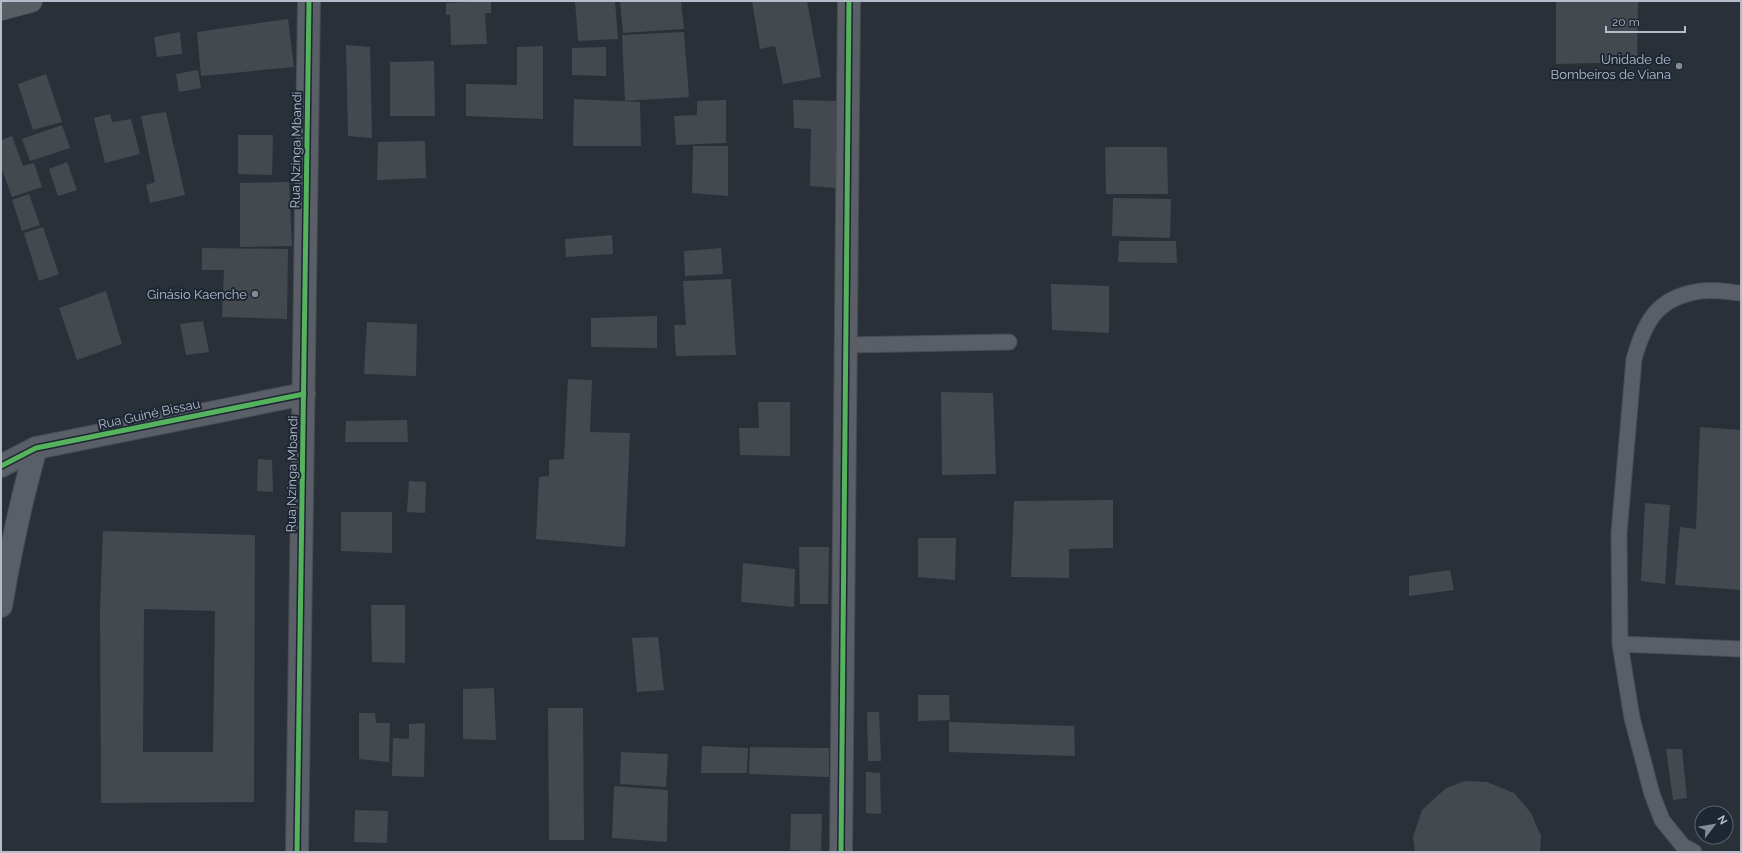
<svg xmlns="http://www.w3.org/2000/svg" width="1742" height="853" viewBox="0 0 1742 853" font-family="Raleway,sans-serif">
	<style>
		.building { fill: #444950; fill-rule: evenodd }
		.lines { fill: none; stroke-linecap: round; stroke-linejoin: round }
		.lane-casing { stroke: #484c53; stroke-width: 17 }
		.street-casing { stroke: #484c53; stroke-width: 24 }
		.secondary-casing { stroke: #484c53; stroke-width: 24 }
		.lane { stroke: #5a5e66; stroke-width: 15 }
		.street { stroke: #5a5e66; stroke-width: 22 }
		.secondary { stroke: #595d64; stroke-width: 22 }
		.cycleway-casing { stroke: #1d2633; stroke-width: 8 }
		.cycleway { stroke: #56b35d; stroke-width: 5 }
		.poi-dot { fill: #848b96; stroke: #1d2633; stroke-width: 1.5 }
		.labels { text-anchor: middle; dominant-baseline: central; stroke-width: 4; stroke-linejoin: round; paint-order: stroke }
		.poi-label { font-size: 13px; fill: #b4bcc9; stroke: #1d2633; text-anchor: end }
		.street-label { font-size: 13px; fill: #b4bcc9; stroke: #1d2633 }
	</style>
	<rect width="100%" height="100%" fill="#2a3038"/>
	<path class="building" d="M491,1V13H485L487,44L451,45L450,15H446V3Z
		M575,1H615L618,39L578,41Z
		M620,1H681L684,29L623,33Z
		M752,1H807L821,77L783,84L775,46L760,49Z
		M1556,1H1638L1637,62L1556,64Z
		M288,19L294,67L201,76L197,32Z
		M180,32L182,54L157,57L154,37Z
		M684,32L689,97L625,101L622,35Z
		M346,45L370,47L372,138L348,136Z
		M543,46V119L466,116V84L517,85V47Z
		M606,47V76L572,75V48Z
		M434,61L435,116H390V62Z
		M198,70L201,88L179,92L176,74Z
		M46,74L62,122L33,130L18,84Z
		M574,99L640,102L641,146H573Z
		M726,100V143L676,145L674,116L697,115V101Z
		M793,100L837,101V188L810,186L811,129L794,128Z
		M166,112L185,195L150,203L146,185L155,182L141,116Z
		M110,114L112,122L131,119L140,154L105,163L94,118Z
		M62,125L70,148L30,161L22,139Z
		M238,135H273L272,175L238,174Z
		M12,136L23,166L34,163L42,187L12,197L1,167V140Z
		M425,141L426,178L377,180L378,142Z
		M693,146H728V196L692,193Z
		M1105,147H1167L1168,194H1106Z
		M67,162L77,190L58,196L49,169Z
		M289,182L292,246L240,247V183Z
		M29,194L40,225L22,231L12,200Z
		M1113,198L1171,199L1170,238L1112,236Z
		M43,227L59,274L39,281L24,233Z
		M612,235L613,254L566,257L565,239Z
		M1119,241H1176L1177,263L1118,262Z
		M202,248L288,249L287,319L222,317L224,270H202Z
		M721,248L723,274L685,276L684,251Z
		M731,279L736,355L676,356L674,325H686L683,281Z
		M1051,284L1109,286V333L1052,330Z
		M106,291L122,344L77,360L59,308Z
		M657,316V348L591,347V318Z
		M203,321L209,352L186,355L180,324Z
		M367,322L417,324L416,376L364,374Z
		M568,379L592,380L590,432L630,433L625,547L536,539L539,477L549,476V460L564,459Z
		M941,392L993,393L996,474L942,475Z
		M758,402H790V456L740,455L739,428H759Z
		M407,420L408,442H345L346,421Z
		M1700,427L1741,430V590L1675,585L1680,527L1696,529Z
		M258,459L272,460L273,492L257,491Z
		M409,481L426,482L425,513L407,512Z
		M1113,500V548L1069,549V578L1011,577L1014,501Z
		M1645,503L1670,505L1665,584L1641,581Z
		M341,512H392V553L341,551Z
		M103,531L255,535L254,802L101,803L100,608ZM144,609L215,611L213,752H143Z
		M918,538H956L955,580L918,577Z
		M799,547H829L828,604H800Z
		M743,563L795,569L794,607L741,602Z
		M1450,570L1454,590L1409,596V576Z
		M371,605H405V663L372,662Z
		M658,637L664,690L637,692L632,638Z
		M494,688L496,740L463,739V689Z
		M918,695H949L950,720L918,721Z
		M548,708H583L584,840H549Z
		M867,712H879L881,761H868Z
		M359,713H375L376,723H390L389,762L359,759Z
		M949,722L1074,726L1075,756L949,752Z
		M425,723L424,777L392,776L393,738L409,739V724Z
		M702,746L748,748L747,773H701Z
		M750,747L829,748V777L749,774Z
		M1666,749H1682L1687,798L1673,800Z
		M621,752L668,754L666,787L620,784Z
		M866,772L880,773L881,814L866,813Z
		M1465,781L1487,782L1514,793L1531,813L1541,836L1540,852H1415L1413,837L1422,810L1446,788Z
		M614,786L668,790L667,842L612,838Z
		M355,810L388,811L387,843L354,842Z
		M791,814H822L821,852H799V850H790Z"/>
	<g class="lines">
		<defs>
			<path id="lane" d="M846,345L1009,342
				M1620,644L1741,649
				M1694,852L1683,846L1662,820L1652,794L1632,718L1620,644L1619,533L1634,359C1645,320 1658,297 1701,291C1713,289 1728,292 1741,293"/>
			<path id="street" d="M1,466L36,448L304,394
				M1,606C10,553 21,500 36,448
				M297,852L309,1
				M841,852L849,1"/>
			<path id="secondary" d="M1,9L31,1"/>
		</defs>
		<use href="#lane" class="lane-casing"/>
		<use href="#street" class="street-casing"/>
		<use href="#secondary" class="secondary-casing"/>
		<use href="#lane" class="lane"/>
		<use href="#street" class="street"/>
		<use href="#secondary" class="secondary"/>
		<defs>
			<path id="cycleway" d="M1,466L36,448L304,394
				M297,852L309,1
				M841,852L849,1"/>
		</defs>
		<use href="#cycleway" class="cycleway-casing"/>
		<use href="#cycleway" class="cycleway"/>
	</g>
	<g class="poi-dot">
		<circle cx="1679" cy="66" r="4"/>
		<circle cx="255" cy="294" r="4"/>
	</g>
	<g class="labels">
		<g class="poi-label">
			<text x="1671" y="59">Unidade de<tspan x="1671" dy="15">Bombeiros de Viana</tspan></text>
			<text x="247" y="294">Ginásio Kaenche</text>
		</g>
		<g class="street-label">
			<text transform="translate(296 150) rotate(-89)">Rua Nzinga Mbandi</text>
			<text transform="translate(149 414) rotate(-12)">Rua Guiné Bissau</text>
			<text transform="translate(292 474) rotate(-89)">Rua Nzinga Mbandi</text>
		</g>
	</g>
	<rect width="1742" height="853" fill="none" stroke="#b4bcc9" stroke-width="4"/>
	<g transform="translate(1714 825) rotate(59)"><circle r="19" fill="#1d2633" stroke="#59626f"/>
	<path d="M0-3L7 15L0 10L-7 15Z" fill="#848b96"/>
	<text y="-6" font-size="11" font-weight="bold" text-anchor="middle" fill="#b4bcc9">N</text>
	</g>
	<path d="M1606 26v6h79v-6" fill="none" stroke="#b4bcc9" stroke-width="2"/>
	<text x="1612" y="26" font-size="12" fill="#b4bcc9" stroke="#1d2633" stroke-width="3" paint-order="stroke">20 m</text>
</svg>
